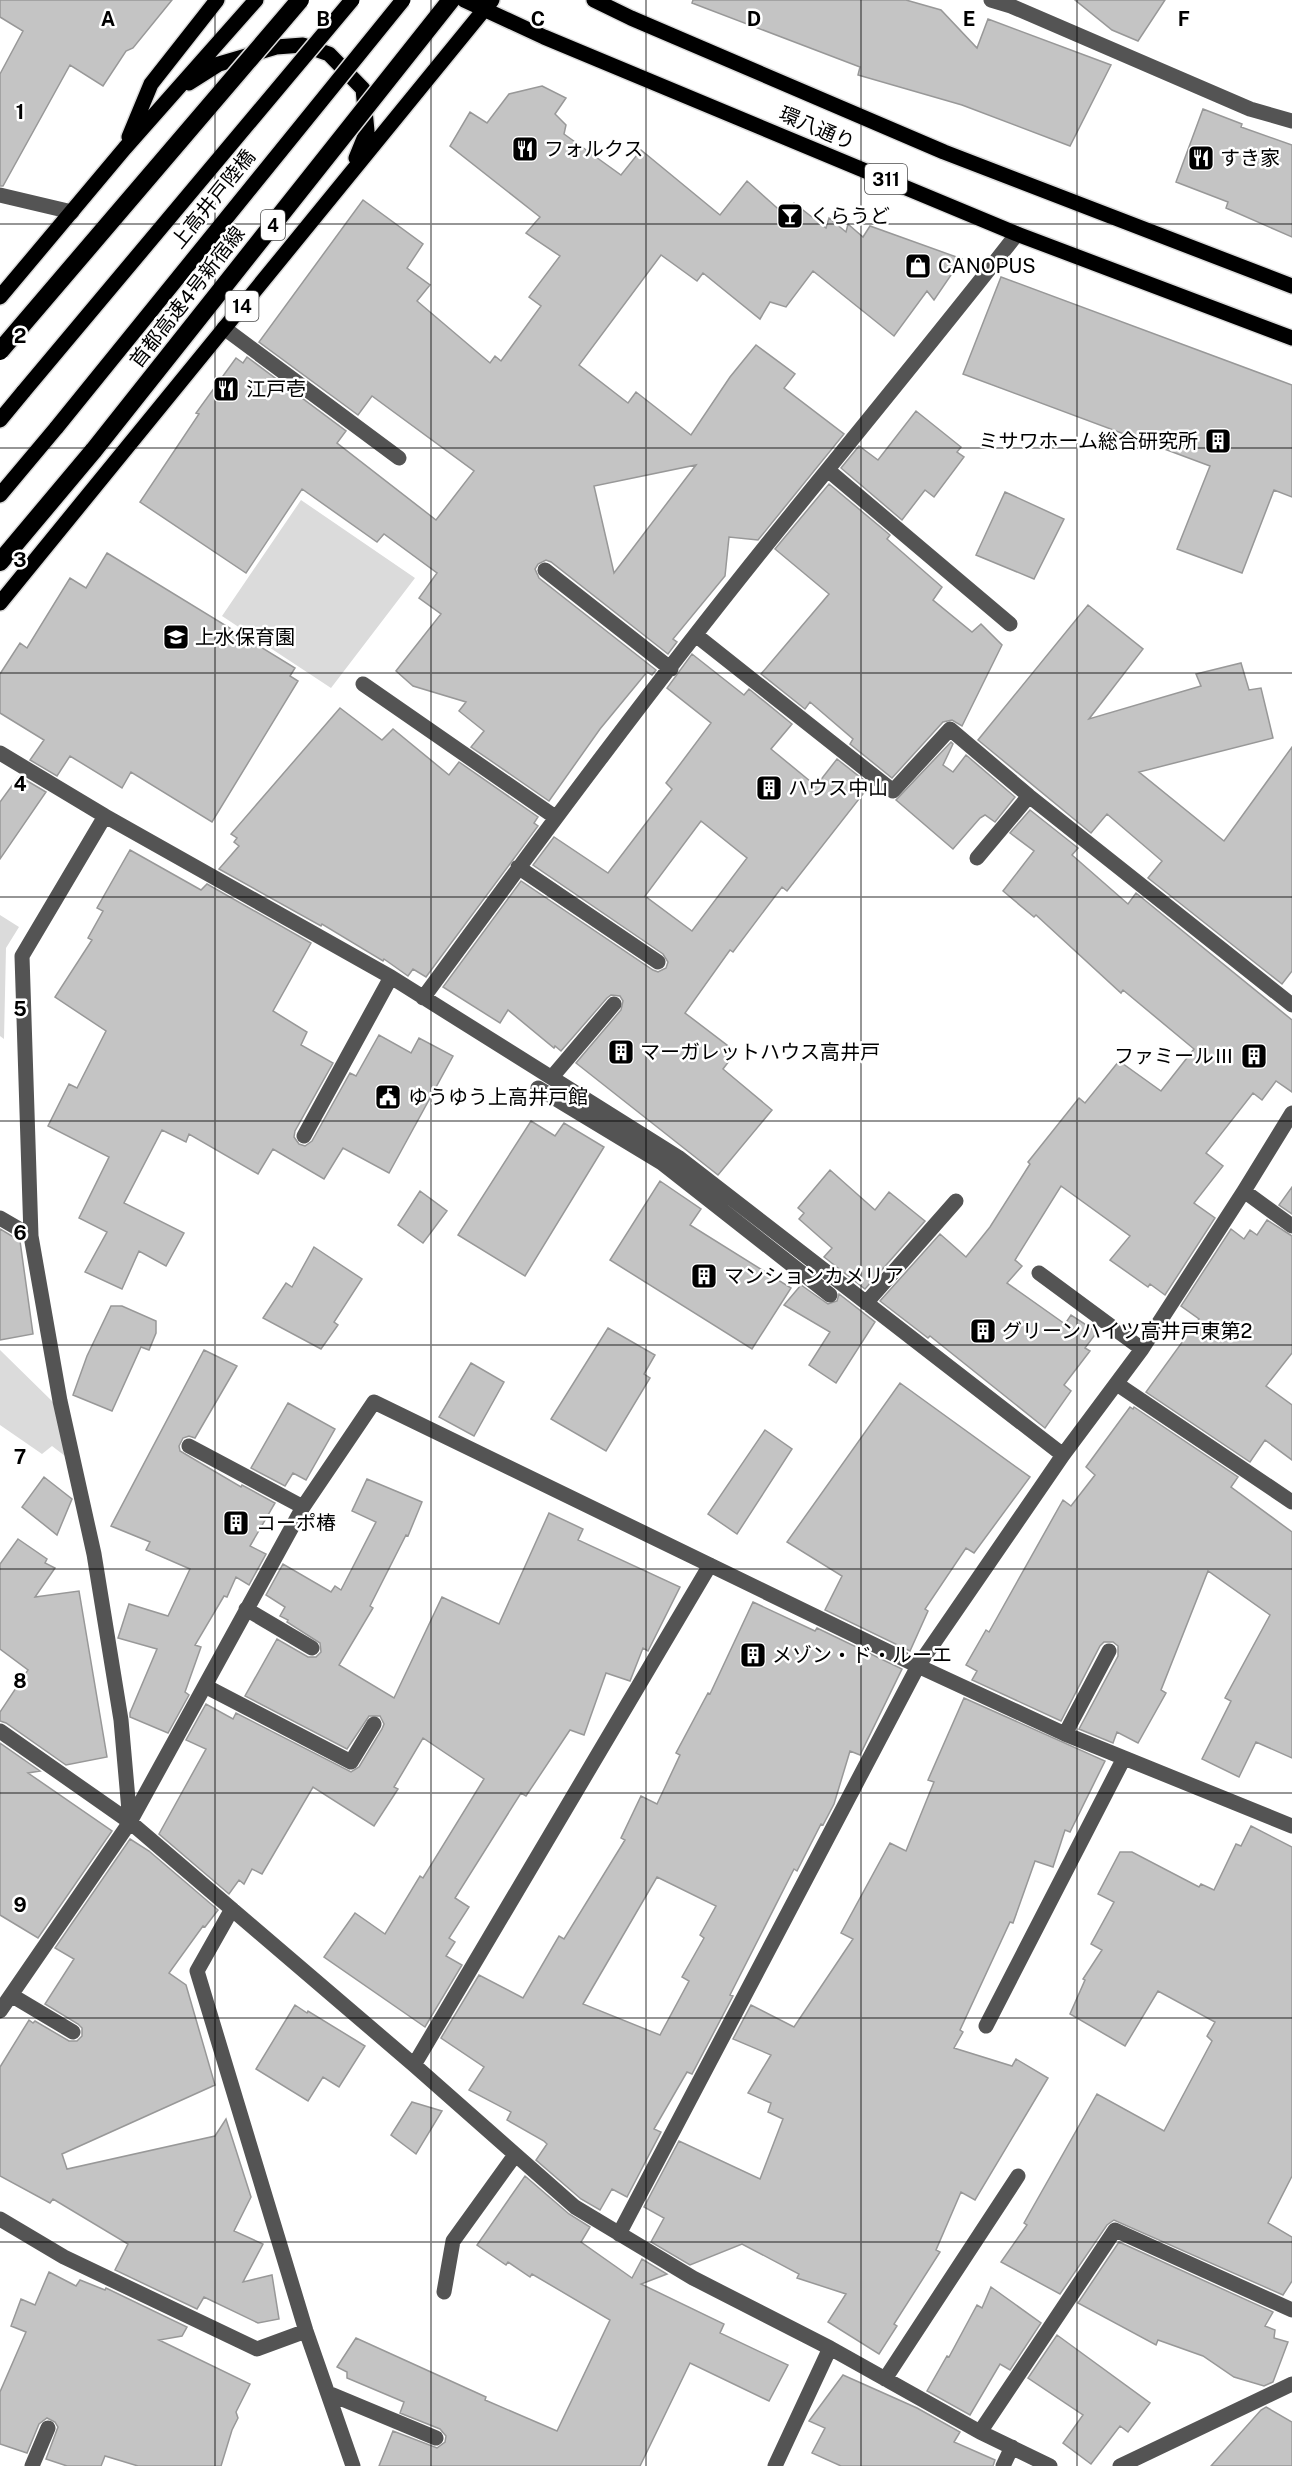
<svg xmlns="http://www.w3.org/2000/svg" width="1292" height="2466" viewBox="0 0 1292 2466" font-family="'Public Sans','Noto Sans JP',sans-serif">
	<style>
		.green { fill: #dbdbdb }
		.building { fill: #c4c4c4; stroke: #989898; stroke-width: 1.5; fill-rule: evenodd }
		.lines { fill: none; stroke-linecap: round; stroke-linejoin: round }
		.major-casing { stroke: #dbdbdb; stroke-width: 18 }
		.highway-casing { stroke: #dbdbdb; stroke-width: 21 }
		.minor { stroke: #545454; stroke-width: 15 }
		.major { stroke: #000; stroke-width: 15 }
		.highway { stroke: #000; stroke-width: 18 }
		.major-bridge-casing { stroke: #dbdbdb; stroke-width: 18; stroke-linecap: butt }
		.highway-bridge-casing { stroke: #dbdbdb; stroke-width: 21; stroke-linecap: butt }
		.major-bridge { stroke: #000; stroke-width: 15 }
		.highway-bridge { stroke: #000; stroke-width: 18 }
		.grid { fill: none; stroke: #000; stroke-width: 1.5; stroke-opacity: 0.55 }
		.labels { text-anchor: middle; dominant-baseline: central; stroke-width: 5; stroke-linejoin: round; paint-order: stroke }
		.shield { fill: #fff; stroke: #4c4c4c; stroke-width: 1.5 }
		.shield-label { font-size: 18px; font-weight: bold; fill: #000 }
		.street-label { font-size: 20px; fill: #000; stroke: #fff }
		.poi-label { font-size: 20px; fill: #000; stroke: #fff; text-anchor: start }
		.grid-label { font-size: 20px; text-anchor: middle; font-weight: bold; fill: #000; stroke: #fff; stroke-width: 5; stroke-linejoin: round; paint-order: stroke }
	</style>
	<rect width="100%" height="100%" fill="#fff"/>
	<path class="green" d="M301,500L415,578L331,688L222,616Z
		M0,915L19,927L6,948L4,1039L0,1036Z
		M0,1350L54,1403L65,1456L52,1446L42,1454L0,1425Z"/>
	<path class="building" d="M0,0H172L133,48L126,51L103,86L70,65L3,186H0V74L23,31L0,17Z
		M693,0H906L941,10L977,48L988,19L1111,65L1070,146L962,105L858,75L860,67L692,3Z
		M1075,0H1165L1138,41L1112,30Z
		M542,86L566,98L555,114L566,125L564,134L621,175L641,150L720,215L747,181L785,215L794,203L826,228L829,218L846,232L848,224L863,237L870,226L962,259L934,300L927,291L894,336L813,271L786,307L770,302L760,319L703,273L697,281L661,255L579,365L628,403L636,392L691,435L730,377L756,345L795,374L784,388L844,434L758,540L729,537L725,576L673,639L677,642L668,654L551,562L546,560L538,564L535,569L539,578L656,670L652,675L647,672L600,729L549,801L471,747L484,731L459,711L466,702L413,686L396,671L441,614L419,598L437,573L384,534L377,542L302,489L246,573L140,502L199,414L196,413L236,358L243,363L247,357L346,431L337,443L436,520L474,471L372,396L358,415L259,342L363,200L423,244L407,268L430,285L417,301L490,363L495,356L501,361L541,306L529,297L560,256L526,233L540,217L450,146L470,112L487,123L509,94ZM696,465L614,573L594,486Z
		M1203,109L1242,124L1241,127L1292,145V237L1226,208L1228,202L1176,182Z
		M1001,277L1292,385V497L1274,490L1242,573L1177,549L1210,466L963,374Z
		M916,411L961,447L957,452L964,457L934,497L925,490L902,520L841,468L859,446L878,460Z
		M829,484L890,535L887,539L942,587L933,600L972,632L981,624L1002,645L962,726L952,720L943,722L892,778L850,744L853,739L810,702L805,709L761,674L829,594L775,549Z
		M1005,492L1064,519L1034,579L976,555Z
		M107,553L295,668L290,676L298,681L212,822L131,772L122,788L70,756L57,776L30,760L44,740L0,713V674L20,643L27,648L70,578L86,588Z
		M1088,605L1143,649L1089,719L1201,686L1196,674L1241,663L1249,690L1261,688L1273,738L1139,772L1224,841L1292,747V971L1282,984L1148,878L1162,861L1107,814L1091,833L978,740Z
		M692,654L744,695L749,689L792,724L771,749L816,786L837,759L870,785L787,891L782,887L733,952L730,950L685,1013L736,1052L723,1069L772,1110L718,1175L576,1063L621,1010L623,1001L620,996L611,995L607,998L561,1051L555,1046L554,1048L508,1010L500,1023L443,987L521,881L653,970L658,972L666,968L668,962L663,954L533,865L554,837L608,873L672,789L666,783L711,723L667,688ZM701,821L747,858L692,931L645,896Z
		M340,708L382,740L393,729L449,775L459,762L538,817L534,823L538,826L426,977L413,969L408,976L384,959L383,961L322,924L321,926L219,869L239,846L234,842L237,838L231,834Z
		M951,742L953,744L943,765L953,772L966,755L1015,797L995,822L985,815L980,818L953,849L896,800Z
		M19,776L46,792L0,859V802Z
		M1030,810L1078,848L1072,855L1128,904L1136,893L1292,1020V1092L1276,1081L1262,1100L1253,1093L1206,1153L1223,1166L1194,1203L1215,1218L1165,1295L1150,1284L1148,1287L1110,1260L1130,1236L1061,1186L1015,1260L1022,1266L1007,1283L1065,1324L1071,1315L1097,1332L1085,1348L1090,1351L1064,1385L1071,1391L1045,1428L930,1336L928,1338L880,1301L940,1234L966,1257L990,1227L1030,1164L1028,1162L1079,1098L1085,1103L1119,1061L1161,1091L1194,1049L1123,990L1121,993L1036,915L1034,917L1003,891L1034,851L1010,833Z
		M130,850L201,890L207,884L311,943L273,1011L307,1032L301,1045L333,1063L295,1131L294,1137L299,1144L305,1146L312,1141L350,1073L356,1076L379,1035L411,1053L419,1038L453,1056L389,1173L343,1148L324,1179L273,1149L258,1174L189,1134L186,1142L162,1130L124,1203L184,1233L166,1266L139,1251L122,1289L85,1272L107,1232L79,1218L109,1157L48,1126L69,1084L77,1088L106,1031L55,997L92,940L88,938L103,911L97,908Z
		M531,1121L555,1136L564,1123L604,1147L525,1276L458,1235Z
		M830,1170L875,1210L889,1192L925,1221L865,1289L824,1257L832,1248L799,1219L804,1213L798,1208Z
		M660,1181L701,1209L690,1225L791,1288L752,1349L610,1260Z
		M1292,1187V1214L1279,1205Z
		M420,1191L447,1211L423,1243L398,1225Z
		M1267,1220L1292,1236V1353L1266,1386L1292,1405V1460L1265,1440L1250,1462L1146,1392L1199,1319L1181,1306L1231,1229L1244,1239L1250,1230L1257,1235Z
		M0,1229L20,1241L33,1334L0,1340Z
		M314,1247L362,1279L334,1322L338,1325L321,1349L263,1318L286,1283L292,1287Z
		M801,1285L828,1304L837,1301L839,1294L875,1322L836,1383L809,1365L830,1332L784,1305Z
		M111,1306H122L156,1321V1333L149,1350L141,1347L112,1411L73,1395L87,1356Z
		M608,1328L655,1355L644,1374L650,1378L606,1451L551,1419Z
		M204,1350L237,1366L195,1438L189,1436L183,1438L179,1446L180,1451L241,1487L242,1485L275,1503L250,1546L266,1554L249,1585L236,1577L227,1597L224,1596L195,1645L201,1647L185,1692L189,1695L168,1733L130,1717V1713L157,1649L118,1638L129,1604L168,1616L190,1569L146,1550L150,1542L111,1526Z
		M471,1363L504,1382L474,1436L439,1417Z
		M900,1383L1030,1477L974,1553L966,1548L925,1609L928,1611L910,1651L825,1610L842,1576L787,1542Z
		M288,1403L335,1429L306,1480L293,1473L285,1486L251,1468Z
		M1130,1407L1133,1409L1134,1407L1238,1477L1231,1487L1292,1532V1758L1256,1742L1239,1777L1202,1759L1231,1701L1225,1698L1270,1615L1208,1571L1161,1690L1166,1693L1138,1743L1117,1732L1113,1743L1079,1729L1118,1656V1646L1113,1642H1104L1100,1646L1061,1721L972,1680L977,1671L966,1665L986,1630L989,1632L1063,1500L1071,1506L1095,1475L1086,1467Z
		M765,1430L792,1449L737,1534L708,1514Z
		M44,1477L72,1499L57,1535L22,1507Z
		M367,1479L422,1502L408,1536L406,1535L370,1606L373,1608L339,1665L394,1698L442,1597L499,1624L549,1513L583,1529L578,1540L680,1587L648,1651L643,1648L630,1681L606,1673L584,1735L570,1730L526,1796L521,1793L455,1898L469,1907L449,1938L455,1942L446,1956L462,1965L425,2027L324,1957L355,1913L385,1934L420,1876L423,1878L484,1779L423,1738L394,1787L398,1789L374,1826L313,1787L262,1874L252,1869L244,1884L239,1880L229,1894L159,1834L206,1749L186,1740L206,1704L233,1719L236,1713L351,1772L359,1767L382,1729L384,1724L380,1716H369L347,1749L245,1696L277,1639L308,1657H316L321,1652L320,1643L287,1622L288,1620L280,1616L285,1607L266,1595L283,1564L331,1592L335,1586L341,1590L376,1522L352,1511Z
		M18,1539L47,1559L45,1563L55,1568L35,1597L79,1591L107,1757L66,1765L6,1723L0,1721V1712L28,1670L0,1649V1564Z
		M753,1602L815,1631L817,1628L902,1669L860,1755L850,1751L834,1804L823,1825L821,1824L797,1871L794,1869L730,1995L733,1996L692,2074L687,2072L654,2129L661,2132L627,2197L612,2189L600,2210L581,2199L536,2160L547,2144L544,2141L507,2120L511,2112L469,2090L484,2067L441,2038L479,1975L523,1998L559,1936L564,1939L625,1840L621,1838L641,1796L657,1804L680,1755L676,1753L708,1693L710,1694ZM657,1877L716,1906L700,1935L704,1938L682,1977L689,1981L660,2035L583,2004Z
		M964,1698L1105,1761L1070,1832L1065,1830L1053,1867L1035,1861L1013,1923L1010,1922L960,2030L963,2032L954,2048L1012,2066L1016,2059L1048,2078L975,2200L961,2192L936,2250L940,2252L894,2324L897,2326L879,2354L828,2322L846,2294L797,2278L799,2274L742,2244L690,2265L651,2242L664,2218L644,2207L679,2141L760,2179L783,2119L768,2112L771,2103L748,2093L771,2055L733,2039L751,2005L794,2027L853,1939L841,1933L890,1843L906,1851L934,1782L928,1780Z
		M0,1743L40,1771L28,1773L112,1831L38,1938L0,1915Z
		M1251,1826L1292,1847V2176L1268,2223L1292,2237V2281L1283,2295L1114,2220L1107,2225L1060,2294L1001,2262L1027,2225L1024,2223L1097,2094L1164,2131L1212,2041L1207,2036L1215,2022L1158,1991L1125,2046L1070,2014L1085,1980L1083,1979L1102,1950L1091,1944L1114,1902L1098,1894L1120,1852H1132L1199,1887L1201,1884L1214,1890L1236,1844L1241,1846Z
		M130,1839L149,1851L218,1910L205,1927L203,1926L169,1973L186,1985L215,2085L62,2154L67,2169L215,2136L226,2119L251,2197L234,2231L263,2244L243,2282L272,2275L279,2319L258,2323L204,2297L197,2309L115,2270L128,2244L53,2199L50,2203L0,2176V2067L29,2020L33,2023L35,2021L69,2041H77L82,2036V2028L78,2024L45,2004L74,1959L55,1948Z
		M295,2005L307,2013L308,2011L365,2046L339,2087L323,2077L308,2101L256,2069Z
		M412,2102L442,2111L416,2154L391,2135Z
		M525,2176L569,2214L590,2227L581,2242L632,2278L642,2259L667,2274L641,2284L724,2324L720,2333L788,2365L769,2401L690,2363L640,2466H379L393,2431L437,2448L445,2442L446,2436L440,2429L400,2413L404,2402L347,2378V2372L337,2367L356,2338L486,2397L485,2400L557,2431L610,2320L532,2274L530,2277L508,2262L506,2265L477,2245Z
		M1119,2242L1273,2312L1265,2326L1275,2330L1274,2338L1288,2342L1273,2382L1264,2386L1234,2377L1203,2356L1158,2340L1156,2345L1078,2303Z
		M49,2272L76,2286L80,2280L105,2290L106,2288L187,2327L182,2336L159,2340L250,2384L236,2412L238,2418L232,2430L221,2466H138L105,2456L101,2466H67L46,2459L58,2427L55,2422L47,2418L39,2424L27,2453L0,2444V2392L26,2332L11,2326L21,2299L35,2305Z
		M991,2287L1041,2323L1010,2370L1000,2364L970,2415L927,2391L947,2356L949,2357L977,2305L982,2308Z
		M1057,2335L1150,2403L1128,2432L1120,2426L1091,2464L1063,2443L1083,2415L1028,2378Z
		M843,2375L917,2408L960,2432L954,2442L995,2460L993,2466H841L812,2453L825,2428L809,2421Z
		M1266,2407L1292,2422V2466H1211L1261,2410Z"/>
	<g class="lines">
		<defs>
			<path id="major" d="M464,0L544,37L1017,234L1292,338
				M594,0L631,18L944,152L1292,286
				M189,83L219,64L276,47L303,45L329,54L363,89L367,131L356,158
				M129,137L151,84L217,0
				M0,297L125,148L256,0
				M0,420L24,391
				M0,495L57,427
				M0,603L492,0"/>
			<path id="highway" d="M0,562L94,450"/>
		</defs>
		<use href="#major" class="major-casing"/>
		<use href="#highway" class="highway-casing"/>
		<path class="minor" d="M991,0L1011,6L1250,109L1292,121
			M0,195L72,212
			M224,328L399,458
			M829,471L1010,624
			M545,570L671,669
			M697,636L893,791L950,729L1029,796L1292,1005
			M363,684L555,817
			M0,753L105,816L391,977L678,1157L1063,1455
			M105,816L22,956L31,1236L60,1401L94,1554L121,1720L130,1822
			M977,858L1029,796
			M518,867L658,962
			M423,998C541,837 660,676 785,522C863,426 941,331 1017,234
			M552,1077L614,1004
			M538,1088L662,1163L830,1295
			M304,1136L391,977
			M1244,1191L1292,1226
			M0,1218L31,1236
			M1039,1273L1142,1349
			M866,1303L956,1201
			M1117,1384L1292,1502
			M189,1446L303,1507
			M246,1609L312,1648
			M205,1686L351,1762L374,1724
			M0,1731L130,1822L414,2065L575,2207L693,2278L830,2348L980,2432L1050,2466
			M1065,1734L1109,1651
			M232,1909L197,1971L306,2331L353,2466
			M11,1995L73,2032
			M0,2011L130,1822L303,1507L374,1402L918,1666L1065,1734L1292,1826
			M986,2026L1124,1758
			M414,2065L710,1565
			M0,2219L64,2257L257,2349L306,2331
			M619,2234L918,1666L1063,1455L1142,1349L1244,1191L1292,1113
			M444,2292L453,2241L515,2155
			M885,2379L1018,2176
			M328,2393L436,2438
			M980,2432L1115,2230L1292,2310
			M32,2466L48,2428
			M775,2466L830,2348
			M1003,2466L1012,2447
			M1120,2466L1292,2384"/>
		<use href="#major" class="major"/>
		<use href="#highway" class="highway"/>
		<defs>
			<path id="major-bridge" d="M24,391L352,0
				M57,427L403,0"/>
			<path id="highway-bridge" d="M0,351L300,0
				M94,450L451,0"/>
		</defs>
		<use href="#major-bridge" class="major-bridge-casing"/>
		<use href="#highway-bridge" class="highway-bridge-casing"/>
		<use href="#major-bridge" class="major-bridge"/>
		<use href="#highway-bridge" class="highway-bridge"/>
	</g>
	<path class="grid" d="M215,0V2466M431,0V2466M646,0V2466M861,0V2466M1077,0V2466M0,224H1292M0,448H1292M0,673H1292M0,897H1292M0,1121H1292M0,1345H1292M0,1569H1292M0,1793H1292M0,2018H1292M0,2242H1292"/>
	<defs>
		<symbol id="restaurant-square" viewBox="-11 -11 22 22"><rect x="-9" y="-9" width="18" height="18" rx="4" fill="#000" stroke="#fff"/><path d="M-5-6h1v4h1v-4h1v4h1v-4h1v5L-1.5 .5V6h-2V.5L-5-1ZM5-6V6H3V1.5H1.5Q1.5-4 5-6Z" fill="#fff"/></symbol>
		<symbol id="bar-square" viewBox="-11 -11 22 22"><rect x="-9" y="-9" width="18" height="18" rx="4" fill="#000" stroke="#fff"/><path d="M-6-5H6L.8 .8V4.5H3.5V6h-7V4.5H-.8V.8Z" fill="#fff"/></symbol>
		<symbol id="shop-square" viewBox="-11 -11 22 22"><rect x="-9" y="-9" width="18" height="18" rx="4" fill="#000" stroke="#fff"/><path d="M-5-2.5h2.3a2.7 3.5 0 0 1 5.4 0H5L5.5 6h-11ZM-1.5-2.5h3a1.5 2.3 0 0 0-3 0Z" fill="#fff"/></symbol>
		<symbol id="building-square" viewBox="-11 -11 22 22"><rect x="-9" y="-9" width="18" height="18" rx="4" fill="#000" stroke="#fff"/><path d="M-4-6H4V6H1V3H-1V6H-4ZM-2.5-4.3h1.7v1.8h-1.7ZM.8-4.3h1.7v1.8H.8ZM-2.5-1h1.7V.8h-1.7ZM.8-1h1.7V.8H.8Z" fill="#fff"/></symbol>
		<symbol id="school-square" viewBox="-11 -11 22 22"><rect x="-9" y="-9" width="18" height="18" rx="4" fill="#000" stroke="#fff"/><path d="M0-5L7-2L0 1L-7-2ZM-4 1L0 2.5L4 1V4Q0 6-4 4Z" fill="#fff"/></symbol>
		<symbol id="civic-square" viewBox="-11 -11 22 22"><rect x="-9" y="-9" width="18" height="18" rx="4" fill="#000" stroke="#fff"/><path d="M-.6-6.5H3V-4.5H.6V-3L4-1V1h2V6H-6V1h2V-1L-.6-3ZM-1.2 2.5V6h2.4V2.5Z" fill="#fff"/></symbol>
	</defs>
	<g fill-rule="evenodd">
		<use href="#restaurant-square" x="510" y="134" width="30" height="30"/>
		<use href="#restaurant-square" x="1186" y="143" width="30" height="30"/>
		<use href="#bar-square" x="775" y="201" width="30" height="30"/>
		<use href="#shop-square" x="903" y="251" width="30" height="30"/>
		<use href="#restaurant-square" x="211" y="374" width="30" height="30"/>
		<use href="#building-square" x="1203" y="426" width="30" height="30"/>
		<use href="#school-square" x="161" y="622" width="30" height="30"/>
		<use href="#building-square" x="754" y="773" width="30" height="30"/>
		<use href="#building-square" x="606" y="1037" width="30" height="30"/>
		<use href="#building-square" x="1239" y="1041" width="30" height="30"/>
		<use href="#civic-square" x="373" y="1082" width="30" height="30"/>
		<use href="#building-square" x="689" y="1261" width="30" height="30"/>
		<use href="#building-square" x="968" y="1316" width="30" height="30"/>
		<use href="#building-square" x="221" y="1508" width="30" height="30"/>
		<use href="#building-square" x="738" y="1640" width="30" height="30"/>
	</g>
	<g class="labels">
		<g class="shield">
			<rect x="865" y="164" width="42" height="30" rx="4.5"/>
			<rect x="261" y="210" width="24" height="30" rx="4.5"/>
			<rect x="225.5" y="291" width="33" height="30" rx="4.5"/>
		</g>
		<g class="shield-label">
			<text x="886" y="179">311</text>
			<text x="273" y="225">4</text>
			<text x="242" y="306">14</text>
		</g>
		<g class="street-label">
			<text transform="translate(817 128) rotate(23)">環八通り</text>
			<text transform="translate(213 199) rotate(-51)">上高井戸陸橋</text>
			<text transform="translate(187 297) rotate(-52)">首都高速4号新宿線</text>
		</g>
		<g class="poi-label">
			<text x="544" y="149">フォルクス</text>
			<text x="1220" y="158">すき家</text>
			<text x="810" y="216">くらうど</text>
			<text x="938" y="266">CANOPUS</text>
			<text x="246" y="389">江戸壱</text>
			<text x="1198" y="441" text-anchor="end">ミサワホーム総合研究所</text>
			<text x="195" y="637">上水保育園</text>
			<text x="788" y="788">ハウス中山</text>
			<text x="640" y="1052">マーガレットハウス高井戸</text>
			<text x="1234" y="1056" text-anchor="end">ファミールⅢ</text>
			<text x="408" y="1097">ゆうゆう上高井戸館</text>
			<text x="724" y="1276">マンションカメリア</text>
			<text x="1002" y="1331">グリーンハイツ高井戸東第2</text>
			<text x="256" y="1523">コーポ椿</text>
			<text x="772" y="1655">メゾン・ド・ルーエ</text>
		</g>
	</g>
	<g class="grid-label">
		<text x="108" y="26">A</text>
		<text x="323" y="26">B</text>
		<text x="538" y="26">C</text>
		<text x="754" y="26">D</text>
		<text x="969" y="26">E</text>
		<text x="1184" y="26">F</text>
		<text x="20" y="119">1</text>
		<text x="20" y="343">2</text>
		<text x="20" y="567">3</text>
		<text x="20" y="791">4</text>
		<text x="20" y="1016">5</text>
		<text x="20" y="1240">6</text>
		<text x="20" y="1464">7</text>
		<text x="20" y="1688">8</text>
		<text x="20" y="1912">9</text>
	</g>
</svg>
